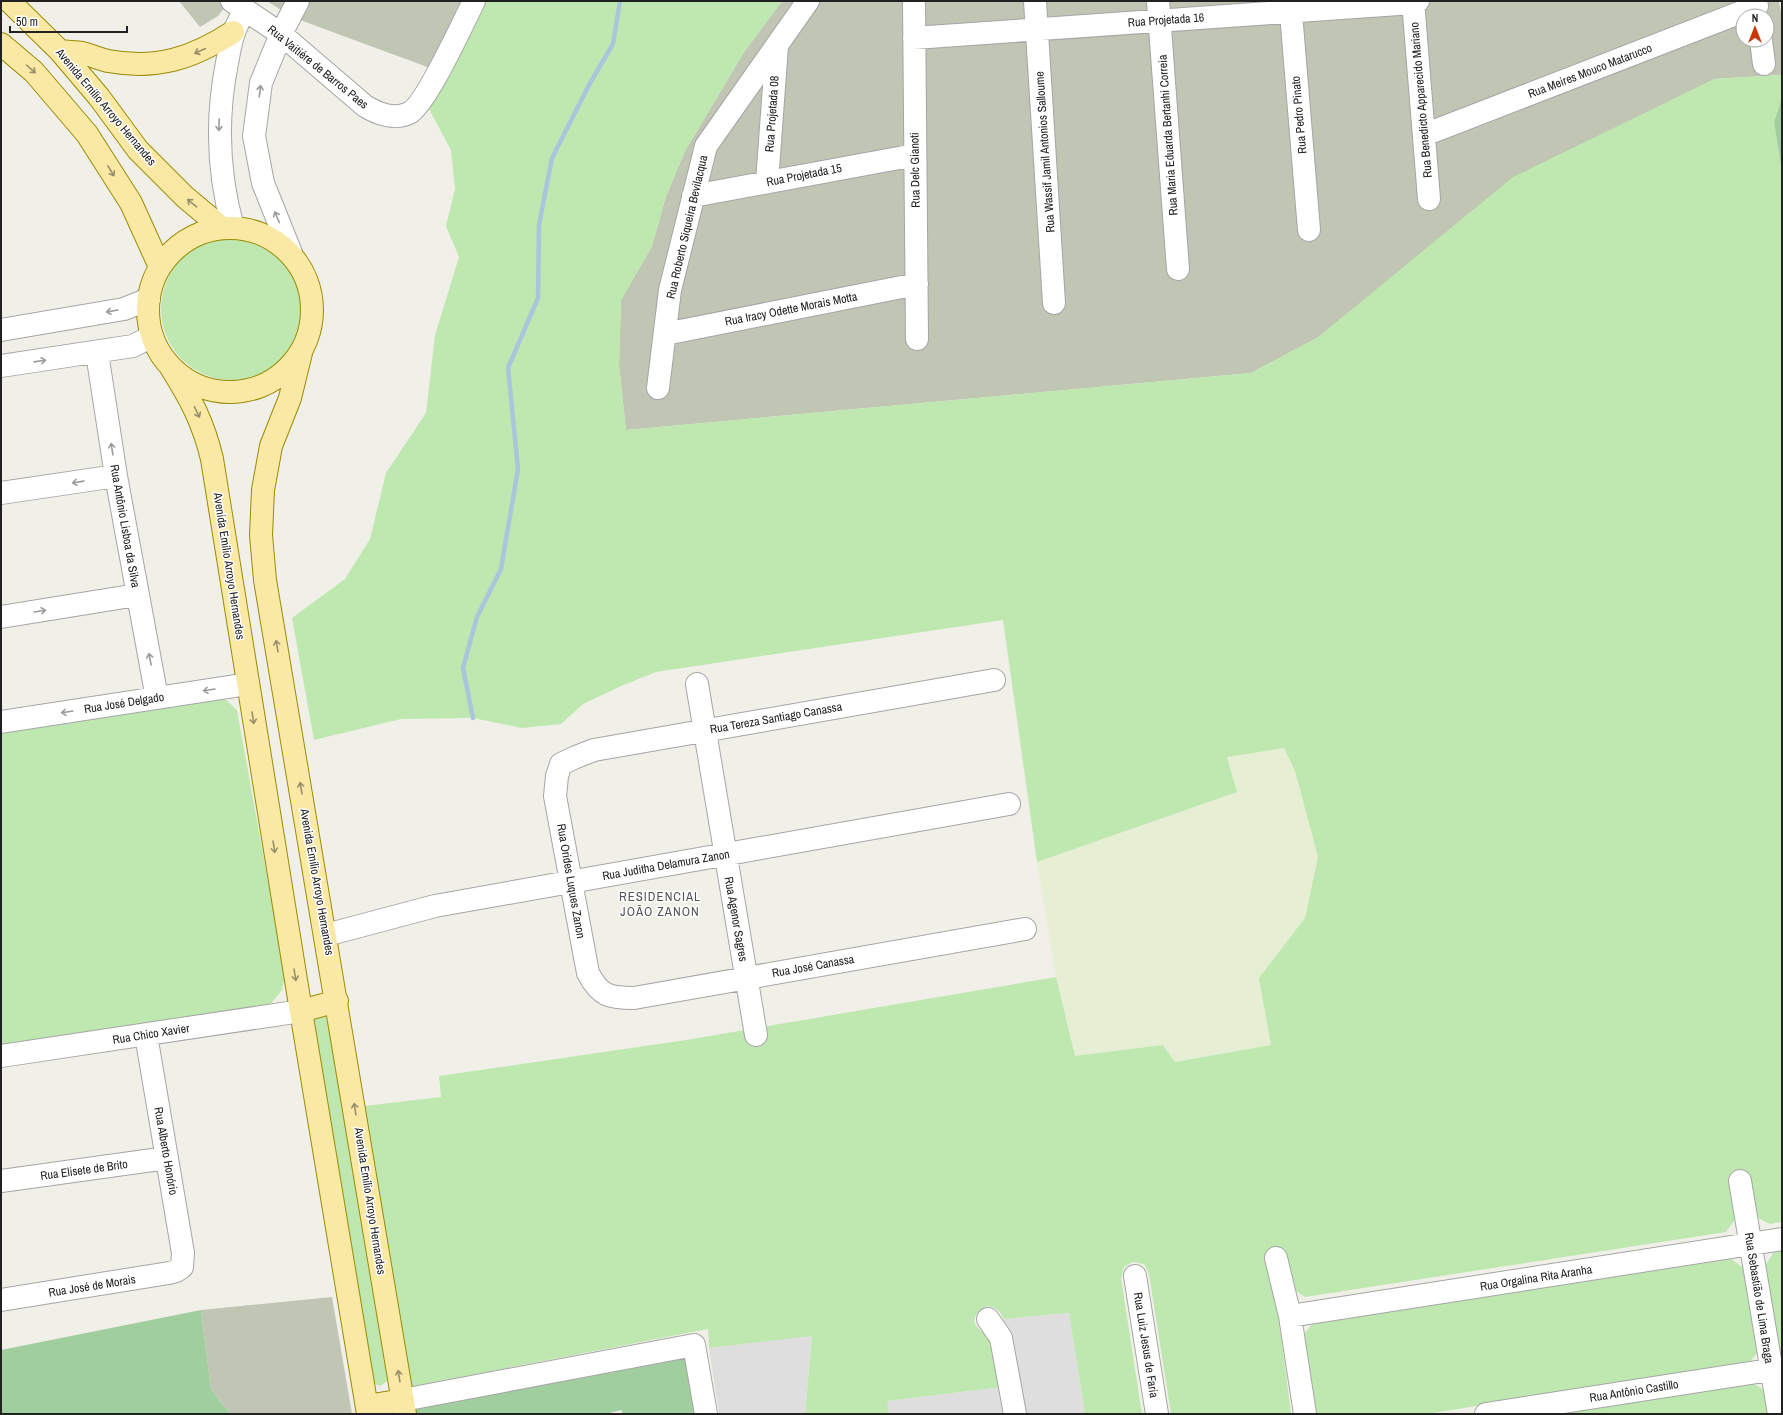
<svg xmlns="http://www.w3.org/2000/svg" width="1783" height="1415" viewBox="0 0 1783 1415" font-family="'Archivo Narrow',sans-serif">
	<style>
		.residential { fill: #dfdede }
		.construction { fill: #c1c5b3; fill-rule: evenodd }
		.farmland { fill: #e6eed4 }
		.grass { fill: #bee8b0 }
		.forest { fill: #a1ce9e }
		.lines { fill: none; stroke-linecap: round; stroke-linejoin: round }
		.stream { stroke: #aac5dc; stroke-width: 4.5 }
		.minor-casing { stroke: #a5a5a5; stroke-width: 24 }
		.major-casing { stroke: #988b05; stroke-width: 24 }
		.minor { stroke: #fff; stroke-width: 22 }
		.major { stroke: #f9e9a5; stroke-width: 22 }
		.oneway { stroke: #988f6a }
		.oneway2 { stroke: #9b9b9b }
		.labels { text-anchor: middle; dominant-baseline: central; stroke-width: 3; stroke-linejoin: round; paint-order: stroke }
		.street-label { font-size: 12px; fill: #212121; stroke: #fff }
		.neighbourhood-label { font-size: 13px; letter-spacing: 1px; fill: #545454; stroke: #fff }
	</style>
	<rect width="100%" height="100%" fill="#f1f0e8"/>
	<path class="residential" d="M1069,1313L1085,1414H1022L1002,1325L1003,1319Z
		M812,1335L805,1414H719L709,1348Z
		M1002,1387L1007,1414H889L886,1401Z"/>
	<path class="construction" d="M179,1H230L218,16L200,27Z
		M267,1H485L449,75L292,17Z
		M782,1H1779L1782,18V75L1714,79L1317,338L1251,373L626,430L619,365L621,300L652,246L666,196L685,151L744,52ZM1743,16H1767V40H1743Z
		M332,1297L352,1414H230L211,1389L201,1310Z"/>
	<path class="farmland" d="M1284,748L1295,771L1318,857L1305,918L1260,978L1271,1045L1175,1062L1163,1045L1075,1056L1056,977L1037,862L1237,792L1227,757Z"/>
	<path class="grass" d="M485,1H782L744,52L685,151L666,196L652,246L621,300L619,365L626,430L1251,373L1317,338L1513,177L1714,79L1782,75V98L1774,122L1782,172V1222L1770,1224L1754,1216L1737,1217L1726,1232L1305,1297L1293,1289L1279,1318L1291,1414H1171L1149,1274L1144,1264L1133,1262L1124,1267L1121,1278L1142,1414H1085L1069,1313L1003,1319C1001,1311 997,1308 988,1306L979,1310C965,1330 988,1330 994,1342C998,1350 1000,1377 1002,1387L887,1401L889,1414H805L812,1336L709,1348L708,1329L409,1387L364,1106L441,1097L439,1076L686,1040L1056,977L1075,1056L1163,1045L1175,1062L1271,1045L1259,978L1305,918L1318,857L1295,771L1284,748L1227,757L1237,792L1037,862L1003,620L656,672L621,686L583,704L561,724L522,728L473,718L401,719L314,740L292,618L345,579L370,539L386,473L426,413L435,335L459,257L446,226L455,189L451,150L429,109L441,90Z
		M161 309a71 71 0 1 1 142 0a71 71 0 1 1-142 0Z
		M210,695L225,699L237,710L285,976L282,990L269,1006L1,1048V729Z
		M325,1015L328,1016L388,1379L386,1382L380,1386L372,1383L312,1019Z
		M1782,1250V1354L1776,1348L1763,1269L1774,1252Z
		M1731,1259L1745,1269L1758,1352L1749,1363L1426,1414H1311L1302,1337L1312,1324Z
		M1749,1380L1765,1391L1769,1414H1531Z"/>
	<path class="forest" d="M1782,98V172L1774,122Z
		M201,1310L211,1389L230,1414H1V1350Z
		M681,1356L690,1363L698,1414H623L621,1410L606,1414H414L420,1401Z"/>
	<g class="lines">
		<path class="stream" d="M473,718L463,668L477,617L501,569L518,469L508,368L538,298L539,225L552,158L589,85L613,44L620,1"/>
		<defs>
			<path id="minor" d="M232,1L281,34L365,106C378,114 395,120 409,113C425,106 464,21 474,1
				M914,1L917,339
				M1035,1L1054,303
				M1158,1L1178,269
				M1290,1L1309,230
				M1413,1L1429,199
				M914,38L1413,3L1418,1
				M1761,40L1764,64
				M1424,135L1757,6
				M767,182L777,46
				M693,196L915,155
				M233,228C218,174 216,118 227,63C230,47 232,33 240,19
				M291,253L263,183L254,136L261,83L281,34L298,1
				M1,330L124,309L149,299
				M665,334L917,284
				M97,353L116,476L157,698
				M1,366L133,346L152,336
				M658,388L670,290L706,146L808,1
				M1,493L116,476
				M1,617L137,595
				M994,680L594,750L576,757L561,764L557,776L555,796L588,973C600,996 609,998 634,998L1025,929
				M697,684L756,1035
				M1,722L248,684
				M326,935L435,906L1009,804
				M1,1056L301,1011
				M1,1181L167,1158
				M1740,1181L1779,1414
				M1276,1258L1290,1316L1305,1414
				M1135,1276L1157,1414
				M1,1300L169,1273L176,1271L182,1267L183,1253L146,1035
				M1290,1316L1782,1239
				M988,1319L1001,1338L1015,1414
				M403,1400L694,1345L706,1414
				M1486,1414L1782,1368"/>
			<path id="major" d="M9,1L60,51L99,97L138,150L185,197L222,228
				M1,44L34,72L87,134L131,203L160,267
				M60,51C68,52 75,52 82,53C91,55 99,59 108,61C157,70 193,58 233,32
				M148 310a82 82 0 1 1 164 0a82 82 0 1 1-164 0Z
				M301,353L290,398L271,446L263,490L261,535L265,580L405,1414
				M170,366C190,398 203,421 212,459L301,1011L368,1414
				M301,1011L337,1001
				M367,1406L403,1400"/>
		</defs>
		<use href="#minor" class="minor-casing"/>
		<use href="#major" class="major-casing"/>
		<use href="#minor" class="minor"/>
		<use href="#major" class="major"/>
	</g>
	<defs><path id="oneway-shaft" d="M-6 0H5M1.5-3L5.5 0L1.5 3" fill="none" stroke-width="1.6" stroke-linecap="round" stroke-linejoin="round"/></defs>
	<g class="oneway">
		<use href="#oneway-shaft" transform="translate(200 51) rotate(156)"/>
		<use href="#oneway-shaft" transform="translate(31 69) rotate(42)"/>
		<use href="#oneway-shaft" transform="translate(111 171) rotate(58)"/>
		<use href="#oneway-shaft" transform="translate(192 203) rotate(-140)"/>
		<use href="#oneway-shaft" transform="translate(197 412) rotate(64)"/>
		<use href="#oneway-shaft" transform="translate(277 646) rotate(-100)"/>
		<use href="#oneway-shaft" transform="translate(253 718) rotate(81)"/>
		<use href="#oneway-shaft" transform="translate(301 788) rotate(-100)"/>
		<use href="#oneway-shaft" transform="translate(274 847) rotate(81)"/>
		<use href="#oneway-shaft" transform="translate(295 975) rotate(81)"/>
		<use href="#oneway-shaft" transform="translate(355 1109) rotate(-99)"/>
		<use href="#oneway-shaft" transform="translate(399 1376) rotate(-99)"/>
	</g>
	<g class="oneway2">
		<use href="#oneway-shaft" transform="translate(260 91) rotate(-83)"/>
		<use href="#oneway-shaft" transform="translate(219 125) rotate(92)"/>
		<use href="#oneway-shaft" transform="translate(277 217) rotate(-113)"/>
		<use href="#oneway-shaft" transform="translate(112 311) rotate(170)"/>
		<use href="#oneway-shaft" transform="translate(40 361) rotate(-8)"/>
		<use href="#oneway-shaft" transform="translate(112 449) rotate(-99)"/>
		<use href="#oneway-shaft" transform="translate(78 482) rotate(172)"/>
		<use href="#oneway-shaft" transform="translate(40 611) rotate(-9)"/>
		<use href="#oneway-shaft" transform="translate(150 659) rotate(-101)"/>
		<use href="#oneway-shaft" transform="translate(209 690) rotate(171)"/>
		<use href="#oneway-shaft" transform="translate(67 712) rotate(171)"/>
	</g>
	<g class="labels">
		<g class="street-label">
			<text transform="translate(1166 20) rotate(-4)">Rua Projetada 16</text>
			<text transform="translate(318 67) rotate(39)">Rua Vaitiére de Barros Paes</text>
			<text transform="translate(1590 71) rotate(-21)">Rua Meires Mouco Matarucco</text>
			<text transform="translate(1421 100) rotate(-95)">Rua Benedicto Apparecido Mariano</text>
			<text transform="translate(106 107) rotate(50)">Avenida Emílio Arroyo Hernandes</text>
			<text transform="translate(772 114) rotate(-86)">Rua Projetada 08</text>
			<text transform="translate(1299 115) rotate(-95)">Rua Pedro Pinato</text>
			<text transform="translate(1168 135) rotate(-94)">Rua Maria Eduarda Bertanhi Correia</text>
			<text transform="translate(1045 152) rotate(-94)">Rua Wassif Jamil Antonios Salloume</text>
			<text transform="translate(915 170) rotate(-91)">Rua Delc Gianoti</text>
			<text transform="translate(804 175) rotate(-11)">Rua Projetada 15</text>
			<text transform="translate(687 227) rotate(-77)">Rua Roberto Siqueira Bevilacqua</text>
			<text transform="translate(791 309) rotate(-11)">Rua Iracy Odette Morais Motta</text>
			<text transform="translate(125 526) rotate(80)">Rua Antônio Lisboa da Silva</text>
			<text transform="translate(229 566) rotate(81)">Avenida Emílio Arroyo Hernandes</text>
			<text transform="translate(124 703) rotate(-9)">Rua José Delgado</text>
			<text transform="translate(776 718) rotate(-10)">Rua Tereza Santiago Canassa</text>
			<text transform="translate(666 865) rotate(-10)">Rua Juditha Delamura Zanon</text>
			<text transform="translate(571 881) rotate(80)">Rua Orides Luques Zanon</text>
			<text transform="translate(317 882) rotate(80)">Avenida Emílio Arroyo Hernandes</text>
			<text transform="translate(736 919) rotate(80)">Rua Agenor Sagres</text>
			<text transform="translate(813 966) rotate(-10)">Rua José Canassa</text>
			<text transform="translate(151 1034) rotate(-9)">Rua Chico Xavier</text>
			<text transform="translate(166 1151) rotate(80)">Rua Alberto Honório</text>
			<text transform="translate(84 1170) rotate(-8)">Rua Elisete de Brito</text>
			<text transform="translate(370 1201) rotate(81)">Avenida Emílio Arroyo Hernandes</text>
			<text transform="translate(1536 1278) rotate(-9)">Rua Orgalina Rita Aranha</text>
			<text transform="translate(92 1286) rotate(-9)">Rua José de Morais</text>
			<text transform="translate(1759 1298) rotate(81)">Rua Sebastião de Lima Braga</text>
			<text transform="translate(1146 1345) rotate(81)">Rua Luiz Jesus de Faria</text>
			<text transform="translate(1634 1391) rotate(-9)">Rua Antônio Castillo</text>
		</g>
		<g class="neighbourhood-label">
			<text x="660" y="896">RESIDENCIAL<tspan x="660" dy="15">JOÃO ZANON</tspan></text>
		</g>
	</g>
	<rect width="1783" height="1415" fill="none" stroke="#212121" stroke-width="4"/>
	<g transform="translate(1755 28)"><circle r="19" fill="#ffffff" stroke="#a6a6a6"/>
	<path d="M0-3L7 15L0 10L-7 15Z" fill="#ca3707"/>
	<text y="-6" font-size="11" font-weight="bold" text-anchor="middle" fill="#212121">N</text>
	</g>
	<path d="M10 26v6h117v-6" fill="none" stroke="#212121" stroke-width="2"/>
	<text x="16" y="26" font-size="12" fill="#212121" stroke="#ffffff" stroke-width="3" paint-order="stroke">50 m</text>
</svg>
